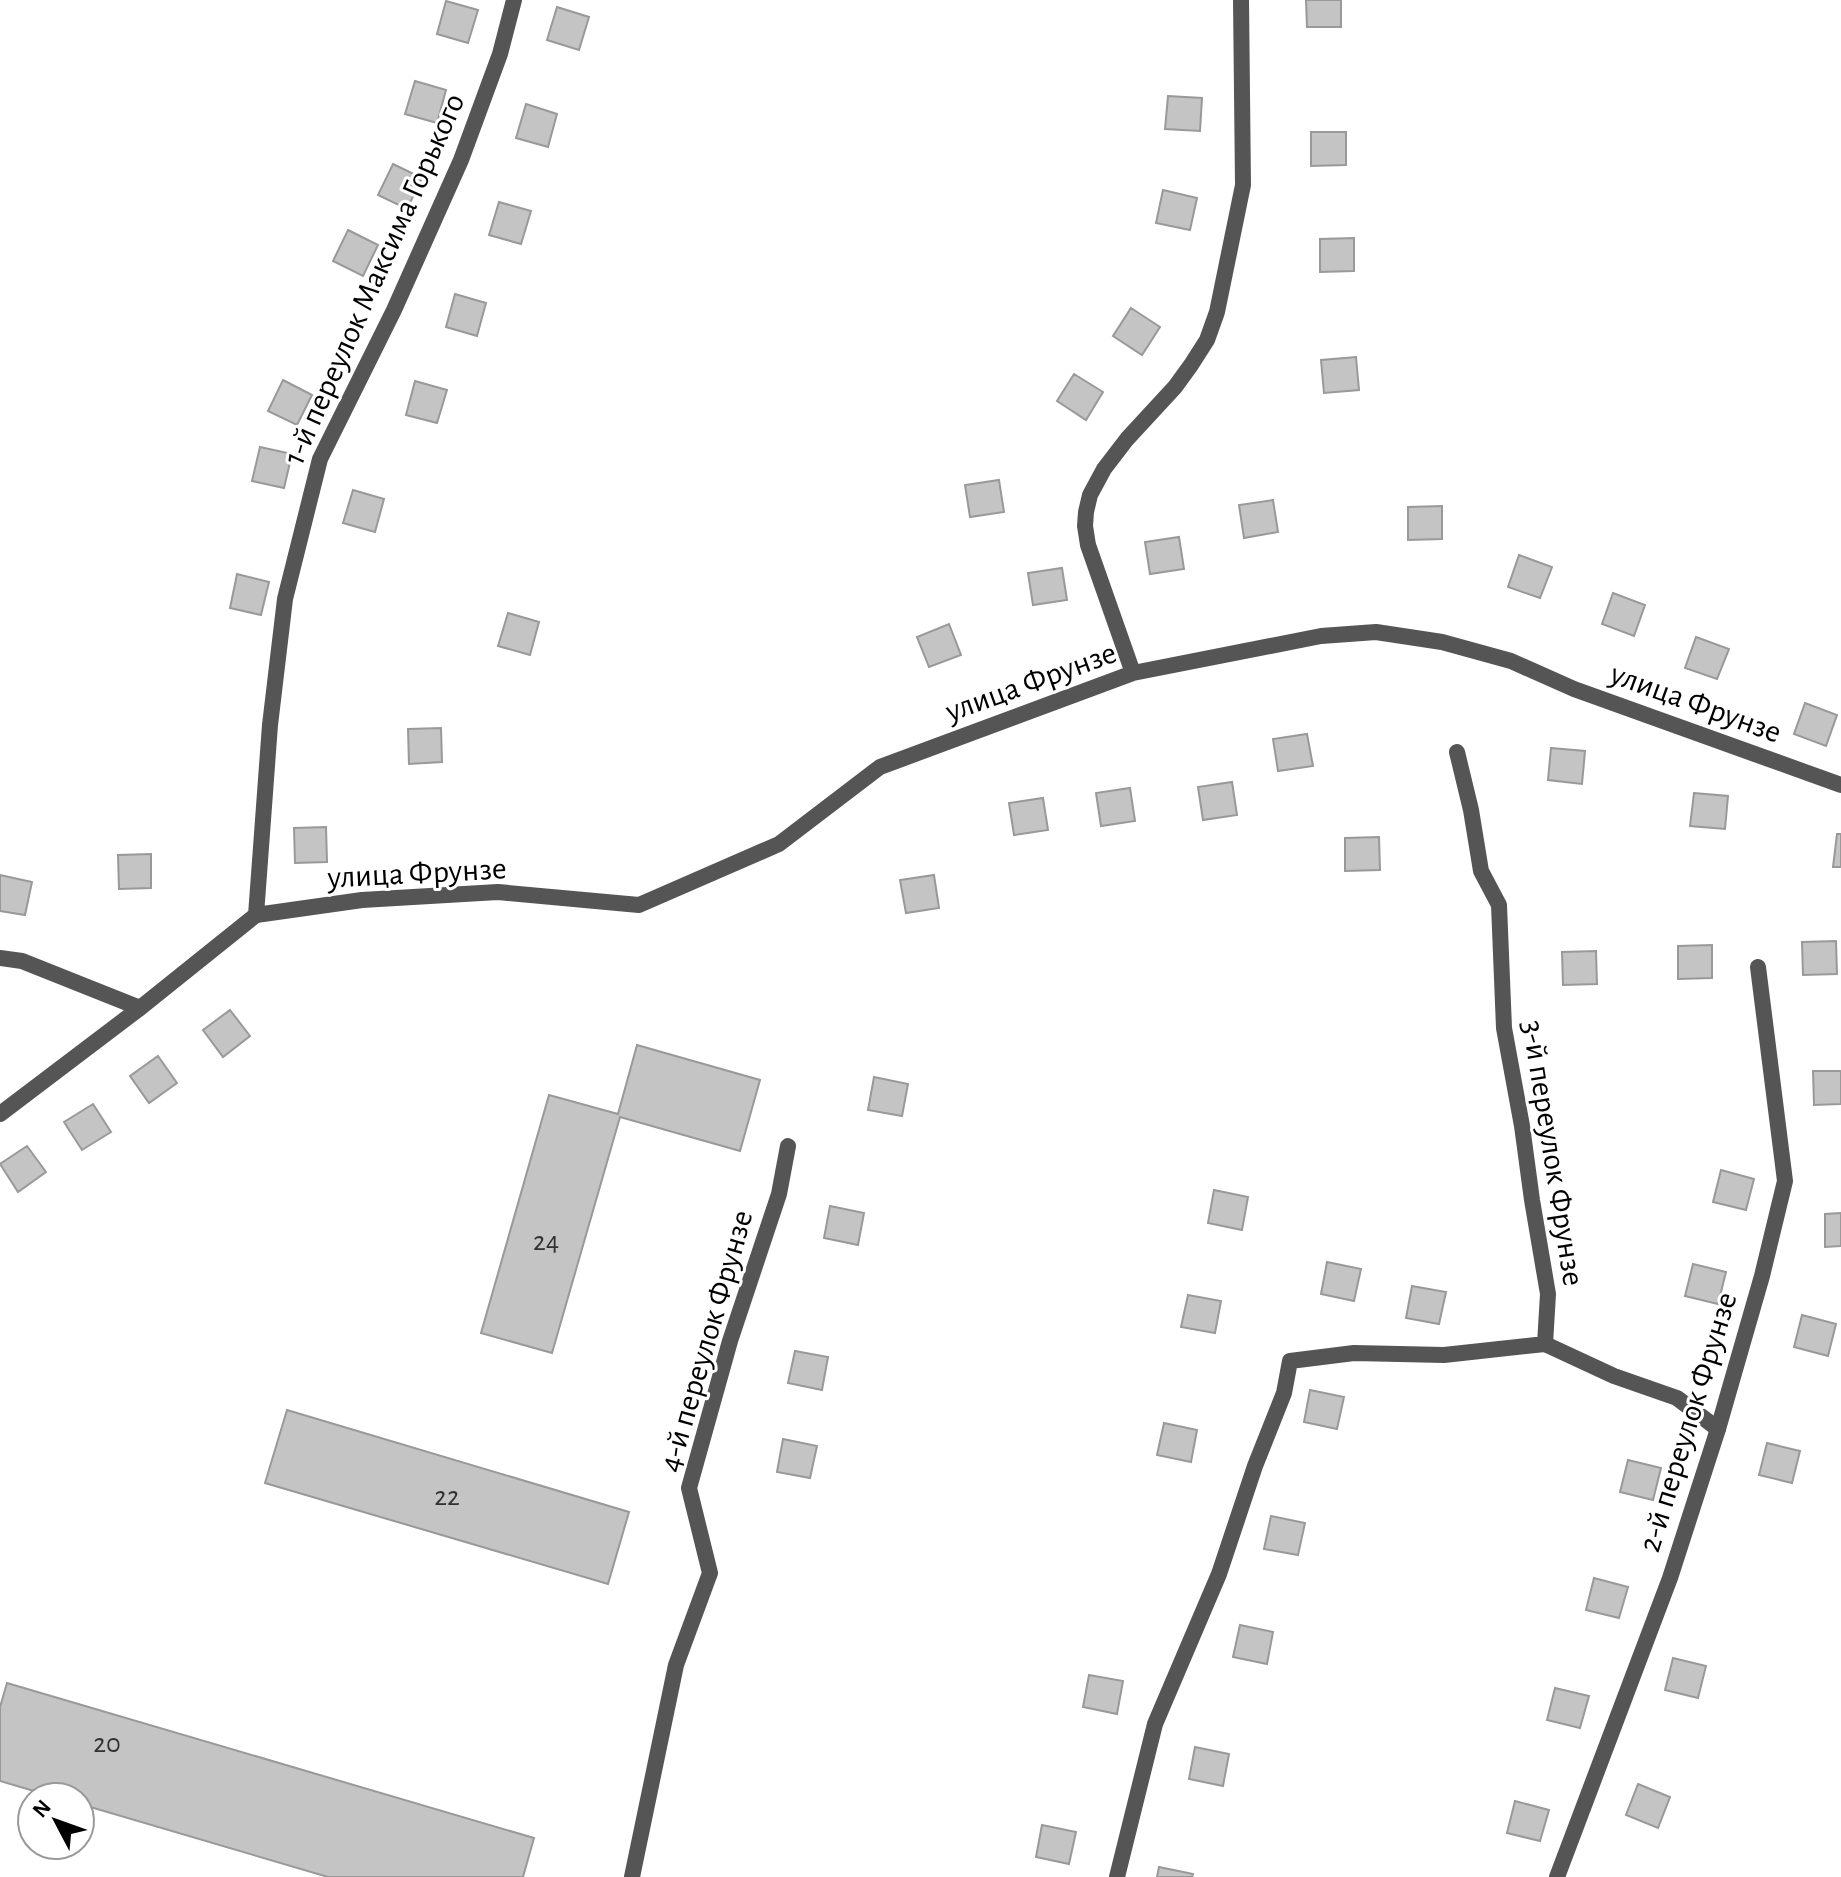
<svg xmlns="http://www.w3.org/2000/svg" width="1841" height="1877" viewBox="0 0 1841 1877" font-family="'Alegreya Sans',sans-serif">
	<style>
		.building { fill: #c4c4c4; stroke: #999; stroke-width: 2 }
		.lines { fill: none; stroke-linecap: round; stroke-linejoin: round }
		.service { stroke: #555; stroke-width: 16 }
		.minor { stroke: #555; stroke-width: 16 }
		.labels { text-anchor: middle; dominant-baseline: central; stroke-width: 6; stroke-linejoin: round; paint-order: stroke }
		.number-label { font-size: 28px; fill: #313131 }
		.street-label { font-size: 32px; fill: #000; stroke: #fff }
	</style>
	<rect width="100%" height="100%" fill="#fff"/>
	<path class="building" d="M1306,0H1341V27H1307Z
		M446,1L478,10L468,43L437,34Z
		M557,7L589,17L579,50L547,40Z
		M415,81L446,90L437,123L405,114Z
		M1168,96L1202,98L1200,131L1165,129Z
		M526,104L557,114L548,147L516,138Z
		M1311,132H1346V165L1311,166Z
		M393,164L422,178L407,209L378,195Z
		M1163,190L1197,198L1190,230L1156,223Z
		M499,202L531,211L521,244L489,235Z
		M348,230L378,245L363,276L333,261Z
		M1354,238V271L1320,272V239Z
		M455,294L486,303L477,336L446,327Z
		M1131,308L1160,327L1142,355L1113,336Z
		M1356,357L1359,390L1324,393L1321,360Z
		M1074,374L1103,392L1086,420L1057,401Z
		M283,380L312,395L297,425L268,411Z
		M415,381L447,390L437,423L406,415Z
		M260,447L292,454L284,488L252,481Z
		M999,480L1004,512L970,517L965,485Z
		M353,490L384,499L375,532L343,523Z
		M1273,500L1278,532L1244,538L1239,505Z
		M1442,506V539L1408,540V507Z
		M1179,537L1184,569L1150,574L1145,542Z
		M1519,555L1552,567L1540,598L1508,587Z
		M1062,568L1067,600L1033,605L1028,573Z
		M237,574L269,582L261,615L230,608Z
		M1613,593L1645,605L1634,636L1602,624Z
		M508,613L539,622L530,655L498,646Z
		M949,624L961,655L929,667L917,637Z
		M1696,637L1729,649L1717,679L1685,668Z
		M1805,703L1837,715L1826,746L1794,734Z
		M441,728L442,762L409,764L408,729Z
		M1307,734L1313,766L1278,771L1273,739Z
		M1551,748L1585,751L1582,784L1548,780Z
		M1232,782L1237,815L1203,820L1198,787Z
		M1130,788L1135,821L1101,826L1096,793Z
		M1694,793L1728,796L1725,829L1690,826Z
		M1043,798L1048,830L1014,835L1009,803Z
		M326,827L327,862L295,863L294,828Z
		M1837,834H1841V867H1833Z
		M1379,837L1380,870L1345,871V838Z
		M151,854V888L119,889L118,855Z
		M0,875L32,882L25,915L0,911Z
		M934,875L939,908L906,913L900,880Z
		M1836,941L1837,974L1803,975L1802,942Z
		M1712,945V978L1678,979V946Z
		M1596,951L1597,984L1563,985L1562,952Z
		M230,1010L250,1036L223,1057L203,1030Z
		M637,1045L760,1080L740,1151L620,1117L552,1353L481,1333L549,1095L618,1114Z
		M158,1056L177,1083L149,1103L130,1076Z
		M1813,1071H1841V1104L1814,1105Z
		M874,1077L908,1084L902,1116L868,1110Z
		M93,1104L111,1132L82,1150L64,1122Z
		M27,1146L46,1172L18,1192L0,1164Z
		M1721,1170L1754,1179L1746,1210L1713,1202Z
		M1214,1190L1248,1197L1242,1230L1208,1223Z
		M830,1206L864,1213L858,1245L824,1238Z
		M1841,1213V1246L1825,1247V1214Z
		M1327,1262L1361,1269L1354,1301L1321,1294Z
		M1693,1264L1726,1272L1718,1304L1685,1296Z
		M1412,1286L1446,1292L1439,1324L1406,1318Z
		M1188,1295L1221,1301L1215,1333L1181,1327Z
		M1802,1315L1836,1324L1828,1356L1794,1347Z
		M795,1351L828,1357L822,1390L788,1383Z
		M1310,1390L1344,1397L1337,1429L1304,1422Z
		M287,1410L629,1512L608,1584L265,1483Z
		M1164,1423L1197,1430L1191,1462L1157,1455Z
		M783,1439L817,1446L810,1478L777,1472Z
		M1767,1443L1800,1451L1792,1483L1759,1475Z
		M1628,1460L1661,1468L1653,1500L1620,1492Z
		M1271,1516L1305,1523L1298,1555L1264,1549Z
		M1594,1578L1628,1587L1619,1618L1586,1610Z
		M1240,1625L1273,1632L1267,1664L1233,1657Z
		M1673,1658L1706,1666L1698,1698L1665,1690Z
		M1089,1675L1123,1681L1117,1714L1083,1707Z
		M7,1683L534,1838L523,1877H328L80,1804V1797H54L0,1781V1707Z
		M1555,1688L1589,1696L1580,1728L1547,1720Z
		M1195,1747L1229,1754L1223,1786L1189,1779Z
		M1638,1784L1670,1797L1658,1828L1626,1815Z
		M1515,1801L1549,1810L1540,1841L1507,1833Z
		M1042,1825L1076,1832L1069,1864L1036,1857Z
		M1159,1867L1193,1874L1192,1877H1157Z"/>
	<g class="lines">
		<path class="service" d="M1545,1344L1614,1376L1677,1398L1718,1429"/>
		<path class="minor" d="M1133,673L1088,545L1085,526L1086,512L1090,495L1104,469L1127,439L1175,387L1191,365L1207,340L1217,312L1243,185L1241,0
			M256,915L362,900L498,892L639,905L779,844L880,767L1133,673L1321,636L1376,632L1442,642L1511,661L1574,689L1841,785
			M256,915L270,725L285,599L320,459L394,310L461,160L500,54L514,0
			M0,958L22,961L140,1008
			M0,1114L140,1008L256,915
			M632,1877L676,1665L710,1573L689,1488L730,1341L779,1194L788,1146
			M1117,1877L1155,1724L1219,1574L1255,1466L1284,1393L1290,1361L1354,1353L1444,1355L1545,1344L1548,1294L1532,1200L1522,1126L1504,1028L1499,905L1481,871L1471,810L1457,752
			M1557,1877L1670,1578L1718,1429L1762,1276L1785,1181L1758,967"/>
	</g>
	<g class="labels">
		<g class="number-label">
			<text x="546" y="1242">24</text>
			<text x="447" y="1497">22</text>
			<text x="107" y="1744">20</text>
		</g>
		<g class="street-label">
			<text transform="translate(374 279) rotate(-66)">1-й переулок Максима Горького</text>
			<text transform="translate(1031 682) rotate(-20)">улица Фрунзе</text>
			<text transform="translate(1696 703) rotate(20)">улица Фрунзе</text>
			<text transform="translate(417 873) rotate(-3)">улица Фрунзе</text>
			<text transform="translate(1553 1153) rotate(81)">3-й переулок Фрунзе</text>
			<text transform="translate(706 1341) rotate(-74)">4-й переулок Фрунзе</text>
			<text transform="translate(1688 1422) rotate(-73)">2-й переулок Фрунзе</text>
		</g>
	</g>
	<g transform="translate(56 1821) rotate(311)"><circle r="38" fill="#ffffff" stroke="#999999" stroke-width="2"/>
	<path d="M0-6L14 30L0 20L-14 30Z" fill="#000000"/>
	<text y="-12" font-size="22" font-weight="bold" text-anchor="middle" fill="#000000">N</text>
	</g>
</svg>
